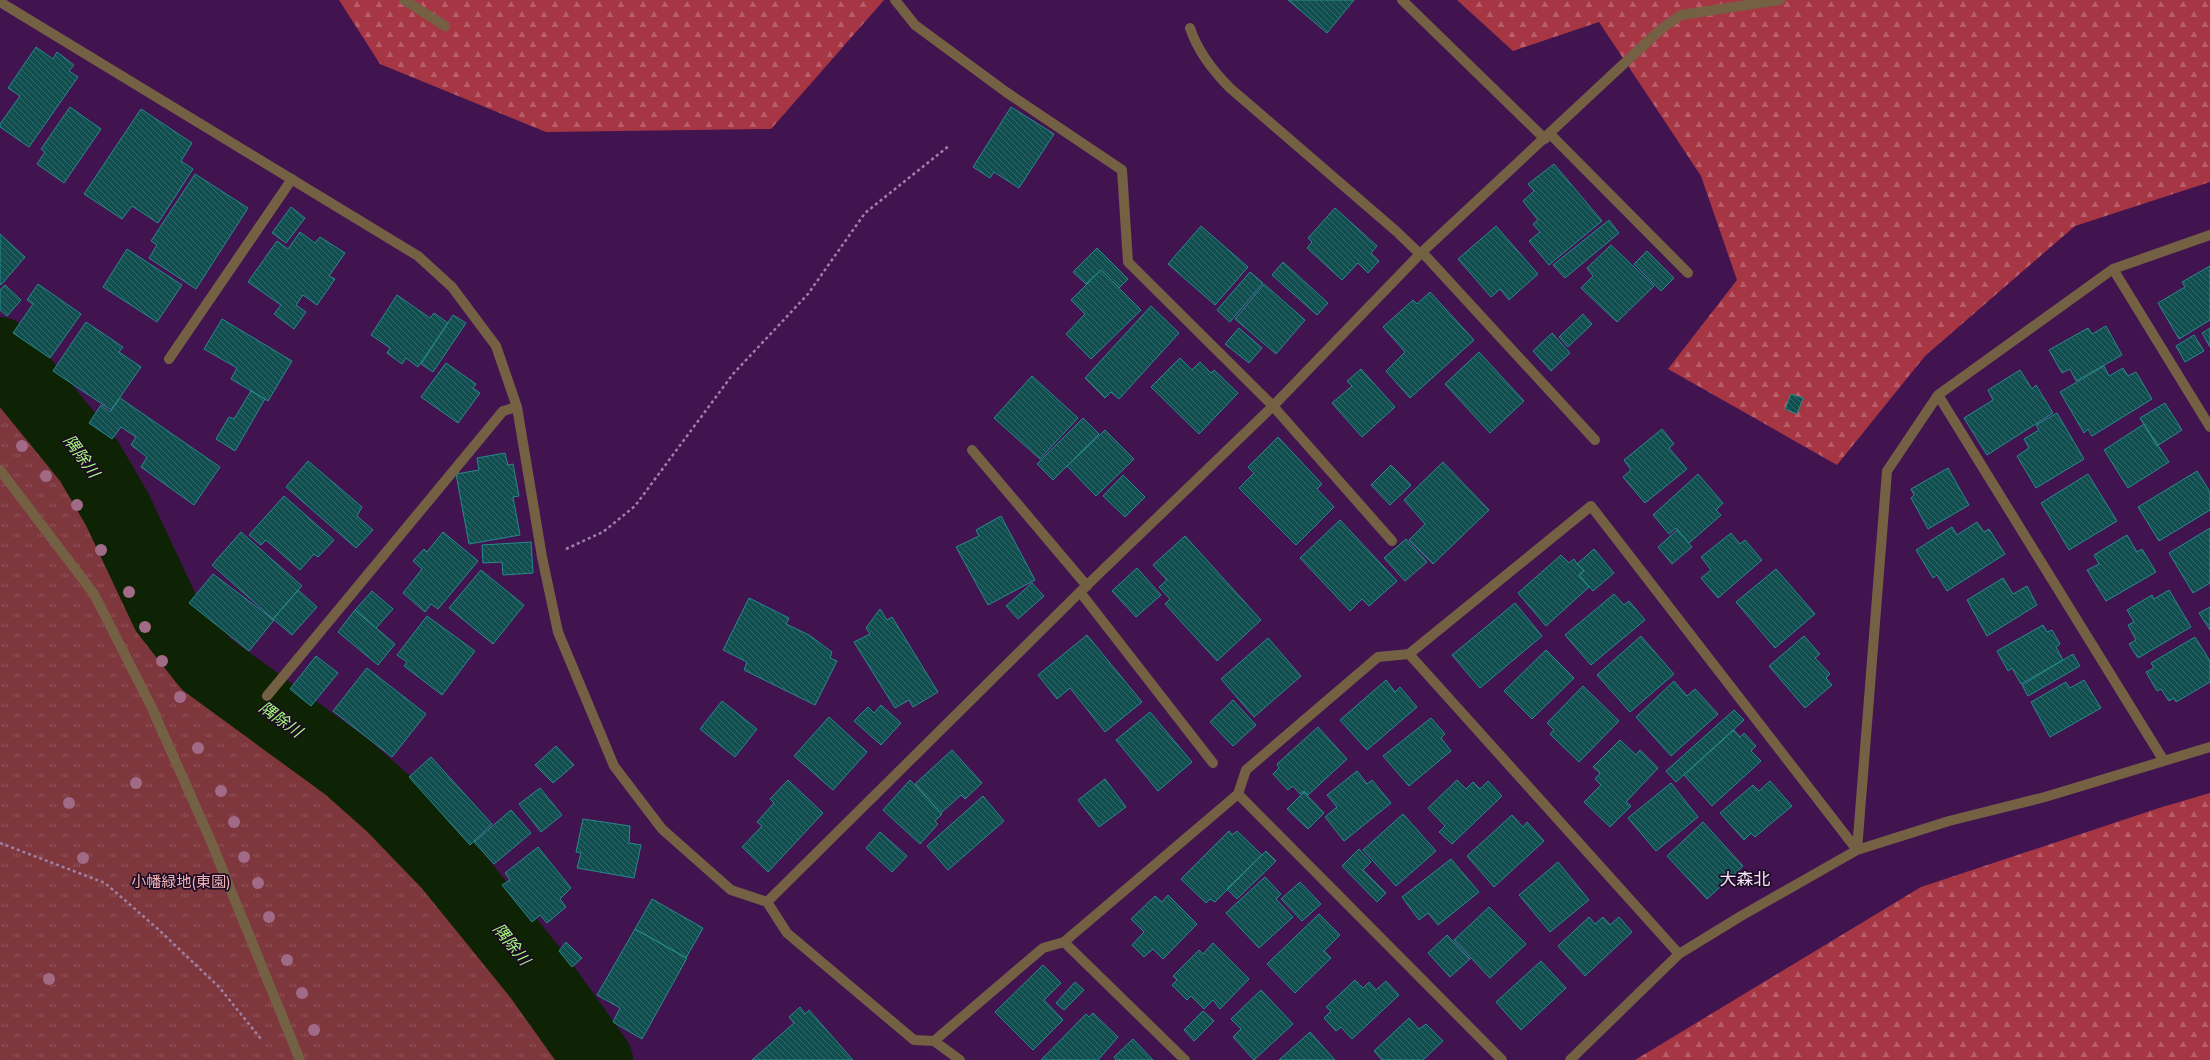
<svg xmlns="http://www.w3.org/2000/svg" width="2210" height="1060" viewBox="0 0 2210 1060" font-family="Mulish,'Noto Sans JP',sans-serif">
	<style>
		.forest { fill: url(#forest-firs) }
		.park { fill: url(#park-tufts) }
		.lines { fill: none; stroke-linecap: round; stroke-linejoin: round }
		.river { stroke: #0e2304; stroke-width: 70 }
		.building { fill: url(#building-back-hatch); stroke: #278a8c }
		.path { stroke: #9e80a9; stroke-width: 2.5; stroke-dasharray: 3 3; stroke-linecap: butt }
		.minor { stroke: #746144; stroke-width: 10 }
		.tree { fill: #a16b88 }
		.labels { text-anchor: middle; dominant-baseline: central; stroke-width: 3.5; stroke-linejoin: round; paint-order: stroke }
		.park-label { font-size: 15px; fill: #f0b3b5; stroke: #1e0c25 }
		.water-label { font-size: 16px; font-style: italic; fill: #a7fc81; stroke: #1e0c25 }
		.quarter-label { font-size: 17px; fill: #f6e6fc; stroke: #1e0c25 }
	</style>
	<defs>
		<pattern id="forest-firs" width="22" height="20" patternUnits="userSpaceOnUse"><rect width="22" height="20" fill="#a73645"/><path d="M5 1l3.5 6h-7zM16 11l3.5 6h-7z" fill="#b85d6a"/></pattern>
		<pattern id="park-tufts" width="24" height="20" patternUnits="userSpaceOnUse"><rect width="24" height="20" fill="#7e373d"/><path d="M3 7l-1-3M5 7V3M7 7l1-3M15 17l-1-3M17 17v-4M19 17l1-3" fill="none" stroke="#91545a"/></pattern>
		<pattern id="building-back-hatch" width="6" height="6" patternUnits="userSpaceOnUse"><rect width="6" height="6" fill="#114e4f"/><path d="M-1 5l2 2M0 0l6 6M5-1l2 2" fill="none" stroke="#346869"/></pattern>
	</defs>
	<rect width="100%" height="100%" fill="#411450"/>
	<path class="forest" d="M339,0H884L771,129L546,132L380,64Z
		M1457,0H2210V182L2075,226L1925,356L1837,465L1668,369L1737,280L1701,176L1599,22L1513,51Z
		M2210,793V1060H1635L1921,887L2159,808Z"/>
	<path class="park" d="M0,369L92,485L201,702L272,709L343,740L454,852L586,1021L613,1060H0Z"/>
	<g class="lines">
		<path class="river" d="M0,352L89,461L117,509L166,613L206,664L347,767L390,805L448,865L538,976L598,1060"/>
	</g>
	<path class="building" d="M1288,0H1354L1327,33Z
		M36,47L53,59L57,52L74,65L69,71L78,77L29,147L0,127V124L20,96L8,88Z
		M70,107L101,129L64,183L37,164L45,152L41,149Z
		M1011,107L1054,134L1019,188L994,172L990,178L973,167Z
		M141,109L192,143L181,161L193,169L158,223L132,206L122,219L84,194Z
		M1554,164L1602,221L1549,265L1529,241L1540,232L1533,224L1538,220L1523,201L1534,191L1528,184Z
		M195,174L248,208L196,289L149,258L157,245L151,241Z
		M291,207L305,218L286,243L272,233Z
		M1335,208L1377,246L1371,253L1379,261L1368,273L1358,263L1342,280L1307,248L1312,242L1308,238Z
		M1609,220L1619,233L1565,278L1553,265Z
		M1201,226L1248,267L1215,305L1168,264Z
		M1496,226L1538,274L1509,300L1500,289L1491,297L1458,259Z
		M300,232L315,243L320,237L345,253L329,276L335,279L317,305L303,295L296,305L306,312L294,329L274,314L281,305L248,282L277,241L288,249Z
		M0,234L25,257L1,285L0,284Z
		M1611,245L1654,286L1617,322L1581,288L1593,276L1587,268Z
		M1097,248L1128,279L1119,288L1101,270L1086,284L1073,272Z
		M127,249L182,285L157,322L103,287Z
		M1647,251L1674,278L1661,291L1634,264Z
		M1283,262L1328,303L1317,315L1272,275Z
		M2210,266V320L2179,339L2158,303L2185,287L2182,282Z
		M1101,270L1141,310L1091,359L1066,334L1085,314L1071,300Z
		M1250,272L1263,283L1230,322L1217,310Z
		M38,284L81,314L50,358L13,333L33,304L27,300Z
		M1264,284L1305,320L1276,354L1235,319Z
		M5,285L21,300L7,316L0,310V290Z
		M1430,292L1474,340L1410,398L1386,371L1405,352L1383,327L1413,300L1417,304Z
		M397,295L430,318L434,313L448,323L418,367L406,358L402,364L387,353L390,348L371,335Z
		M1151,306L1179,333L1119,399L1111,392L1105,398L1085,378Z
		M1583,314L1592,324L1568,347L1559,337Z
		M453,315L466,323L433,372L421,364Z
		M222,319L292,361L268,401L231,379L237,368L204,349Z
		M86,322L123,347L119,352L141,367L111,410L53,371Z
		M2106,326L2122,355L2076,381L2070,369L2062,373L2049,350L2088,328L2092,334Z
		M1239,328L1262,348L1249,363L1225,344Z
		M2210,328V347L2202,333Z
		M1552,333L1570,353L1551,371L1533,351Z
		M2194,335L2204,351L2185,362L2176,346Z
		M1479,352L1524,401L1490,433L1445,384Z
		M1180,358L1192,370L1200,362L1211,373L1214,370L1238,393L1199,434L1151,387Z
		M446,363L476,384L473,388L480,393L458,423L421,397Z
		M2104,366L2109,376L2123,368L2128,376L2136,372L2152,399L2092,436L2088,429L2084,433L2060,392Z
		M1361,369L1395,407L1362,437L1332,403L1352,386L1347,381Z
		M2020,370L2032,389L2036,385L2053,413L1987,455L1964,418L1993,400L1988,390Z
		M1032,376L1078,418L1040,459L994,418Z
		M251,391L265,399L235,451L216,439L229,417L234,419Z
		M1791,394L1803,398L1797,414L1785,409Z
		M120,398L220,467L194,505L141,467L147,457L131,445L136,437L121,427L112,439L89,423L101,405L110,412Z
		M2165,403L2182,430L2157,446L2140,418Z
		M2057,413L2084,459L2036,488L2017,456L2029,448L2024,439L2039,430L2036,425Z
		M1083,418L1099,434L1053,480L1037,464Z
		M2144,424L2169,462L2128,488L2104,450Z
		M1662,429L1674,444L1669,448L1687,469L1645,503L1623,477L1631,470L1624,460Z
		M1105,430L1134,459L1096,496L1067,466Z
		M1278,437L1322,484L1317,489L1334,507L1296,545L1239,488L1254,473L1248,467Z
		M505,453L508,465L513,464L519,496L513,497L520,535L469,544L456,474L479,470L477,458Z
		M308,461L362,507L357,516L373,530L356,548L286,487Z
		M1443,462L1489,510L1433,564L1409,540L1425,524L1404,500Z
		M1391,465L1411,485L1390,505L1371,485Z
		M1948,468L1969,505L1928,529L1911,498L1914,495L1911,489Z
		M2197,471L2210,492V510L2159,541L2138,507Z
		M1698,474L1723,503L1716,510L1721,515L1689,543L1676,528L1669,534L1653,515Z
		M2088,474L2117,521L2069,550L2041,503Z
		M1123,475L1145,497L1125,517L1103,496Z
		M284,496L334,540L318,557L314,554L300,570L266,540L261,545L249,535Z
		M1001,516L1035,580L988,605L956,547L979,536L976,530Z
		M1340,520L1397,581L1369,606L1362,599L1350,611L1300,558Z
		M1977,522L1984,532L1989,529L2005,554L1947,591L1937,575L1933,578L1916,550L1952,527L1957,535Z
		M2210,528V583L2193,593L2169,553Z
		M1677,530L1692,547L1672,564L1658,547Z
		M241,532L302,586L273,619L212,565Z
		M443,532L478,561L438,609L431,604L425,612L403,593L422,569L413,561L424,549L427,552Z
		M1731,533L1740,544L1745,540L1762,560L1718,598L1701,578L1711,570L1701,557Z
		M2127,535L2137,552L2142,549L2156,572L2106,601L2087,570L2099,564L2094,555Z
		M1185,536L1261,620L1217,661L1165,604L1170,599L1159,587L1167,580L1153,565Z
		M1406,539L1427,562L1405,581L1384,558Z
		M531,542L533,573L503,575L502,562L483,563L482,545Z
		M1594,549L1614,573L1593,591L1579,575L1584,571L1577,564Z
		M1561,555L1569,563L1574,559L1577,564L1584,571L1579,575L1589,587L1546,626L1518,593Z
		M1137,568L1161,595L1136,617L1112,591Z
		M1776,569L1815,614L1775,648L1736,602Z
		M481,570L524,605L493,644L449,608Z
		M213,574L274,620L249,651L189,603Z
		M2003,578L2013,594L2027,586L2037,605L1987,636L1967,600Z
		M1032,583L1044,596L1018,619L1006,606Z
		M298,590L317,607L292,635L273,619Z
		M2169,590L2191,627L2138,658L2129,644L2136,640L2128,625L2134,622L2127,610L2152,595L2154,599Z
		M372,591L393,609L376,628L355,610Z
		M1614,594L1624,605L1629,601L1645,620L1591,665L1565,635Z
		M749,598L789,618L786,624L809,635L832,652L830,658L837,661L815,705L744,670L747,662L723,650Z
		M1515,603L1542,636L1480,688L1452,655Z
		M2210,607V630L2199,613Z
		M880,609L887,620L892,617L938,692L913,707L909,700L895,708L854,642L870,634L866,628Z
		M355,610L395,644L378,665L338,632Z
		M427,616L475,651L442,695L404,666L407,662L397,655Z
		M2043,625L2047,632L2052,630L2060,644L2056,647L2063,660L2021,684L2012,668L2008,671L1997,651Z
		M1087,635L1142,702L1105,732L1070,688L1057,699L1038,675Z
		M1641,636L1674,674L1630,712L1597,675Z
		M1804,636L1820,654L1815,658L1830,674L1826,678L1832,685L1805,708L1769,666Z
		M2195,637L2210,661V682L2176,702L2174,698L2169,701L2161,689L2157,691L2146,672L2154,668L2151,663Z
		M1268,638L1301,676L1254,717L1221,679Z
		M1546,650L1574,678L1532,719L1504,691Z
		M2073,654L2080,666L2028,696L2022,685Z
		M316,656L338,673L311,706L290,689Z
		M367,668L426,714L392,757L333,711Z
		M1386,680L1395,692L1400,687L1417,707L1367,750L1340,720Z
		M2084,680L2101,708L2050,737L2031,702L2066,682L2070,688Z
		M1674,681L1687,696L1695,689L1718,714L1671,756L1636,717Z
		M1583,686L1619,721L1579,762L1550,734L1554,730L1547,723Z
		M1233,700L1256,725L1233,746L1210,722Z
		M722,701L757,729L735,757L700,729Z
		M881,705L901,723L881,745L854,721L868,707L874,713Z
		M1734,710L1744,720L1676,782L1666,771Z
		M1150,712L1192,762L1158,791L1116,740Z
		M829,717L867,752L833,790L794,756Z
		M1431,718L1445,734L1441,738L1451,751L1409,786L1383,756Z
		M1318,727L1347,759L1308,795L1304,791L1300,794L1293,786L1288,790L1273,774L1279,768L1277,764Z
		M1734,730L1740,737L1744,733L1756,746L1751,751L1761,761L1712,806L1684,775Z
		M1620,740L1636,755L1640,750L1658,768L1626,802L1631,806L1610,827L1584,802L1601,785L1595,779L1600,773L1593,767Z
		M556,746L574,765L553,783L535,765Z
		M952,750L982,783L965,799L961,795L941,813L915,784Z
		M431,757L492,824L470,845L409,777Z
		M1357,771L1367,784L1372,780L1391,803L1344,841L1325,817L1337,807L1327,795Z
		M1105,779L1126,807L1099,827L1078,800Z
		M788,780L823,813L768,872L742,847L762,826L757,822L774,803L770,799Z
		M910,780L942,814L935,821L938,824L920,844L883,810Z
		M1457,780L1466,789L1473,782L1480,789L1488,781L1502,796L1452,844L1439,832L1445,826L1428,808Z
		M1770,781L1792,806L1755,837L1751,833L1744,840L1720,813L1753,785L1759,791Z
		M1671,783L1698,817L1656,851L1628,818Z
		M540,788L562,815L541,832L519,804Z
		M1304,792L1324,813L1308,829L1287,809Z
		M983,796L1004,821L948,870L927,846Z
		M511,810L531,833L494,864L474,842Z
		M1403,814L1436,851L1396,886L1363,850Z
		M1512,815L1523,827L1527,822L1544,841L1494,887L1467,856Z
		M583,819L630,826L629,843L641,845L634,878L577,868L581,853L576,852Z
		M1703,822L1743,866L1707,899L1667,856Z
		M1229,831L1232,835L1237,831L1262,855L1215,902L1210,899L1206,903L1181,879Z
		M880,832L907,856L892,872L866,848Z
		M538,847L571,888L560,899L566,907L547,923L540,915L532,922L502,885L510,880L505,873Z
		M1359,849L1371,862L1363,870L1386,893L1377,902L1342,866Z
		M1266,851L1276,861L1237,899L1227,889Z
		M1451,859L1479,892L1438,925L1428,913L1419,920L1402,897Z
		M1558,862L1589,900L1550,932L1519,895Z
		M1265,877L1281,894L1276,899L1293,917L1259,948L1226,913Z
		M1300,882L1321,904L1302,921L1281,899Z
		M1168,895L1197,924L1163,959L1153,949L1144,957L1132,945L1144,932L1131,919L1155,896L1162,902Z
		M652,899L703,928L686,958L635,929Z
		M1489,907L1526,944L1490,978L1454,940Z
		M1319,914L1340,935L1324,951L1331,958L1295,993L1267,964Z
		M1589,917L1595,924L1603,917L1610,925L1619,917L1632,932L1585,976L1558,946Z
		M635,929L687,958L642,1039L613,1022L620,1008L597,995Z
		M1447,935L1470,959L1450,977L1428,953Z
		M566,942L582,958L572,967L559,951Z
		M1213,943L1249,979L1220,1009L1213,1000L1204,1009L1191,996L1187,1000L1172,985L1177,980L1173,976L1199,950L1203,954Z
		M1541,961L1566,988L1521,1030L1496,1002Z
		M1043,965L1061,983L1044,1000L1063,1020L1033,1050L995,1012Z
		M1355,980L1363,988L1369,982L1376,990L1386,981L1399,995L1352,1039L1341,1027L1336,1031L1324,1018L1331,1011L1326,1007Z
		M1075,982L1084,990L1064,1010L1056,1003Z
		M1261,990L1293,1024L1254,1060L1233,1037L1241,1029L1231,1019Z
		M800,1007L805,1014L809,1010L853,1060H752L794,1023L789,1017Z
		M1203,1011L1214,1021L1194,1041L1184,1030Z
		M1093,1013L1118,1037L1098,1060H1041L1086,1014L1089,1017Z
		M1409,1018L1419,1029L1426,1024L1443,1041L1423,1060H1382L1374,1051Z
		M1310,1032L1335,1060H1279Z
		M1133,1039L1153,1060H1116L1114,1057Z"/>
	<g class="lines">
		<path class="path" d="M566,549L603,532L635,506L733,374L808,294L865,213L950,145
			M0,843L105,883L158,929L219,987L261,1039"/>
		<path class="minor" d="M404,0L445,26
			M895,0L915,25L1006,92L1122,170L1128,262L1273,406L1392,541
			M1402,0L1545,139
			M0,2L418,256L452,287L496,346L517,407L542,557L558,632L614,766L662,829L731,890L767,902L787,933L914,1040L934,1041L960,1060
			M1190,28C1198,52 1212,70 1230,88L1396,231L1420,254
			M1550,134L1688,273
			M1422,252L1595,440
			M2113,269L2210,427
			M169,359L292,179
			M1938,395L2164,761
			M972,450L1087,586
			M0,470L94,594L151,706L210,839L300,1060
			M1080,592L1213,763
			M1409,654L1679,954
			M267,696L503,411L517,407
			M1238,794L1246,770L1378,657L1409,654L1591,506L1857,850
			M1857,850L1887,471L1938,395L2113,269L2210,235
			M767,902L1080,592L1273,406L1420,254L1661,29L1681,15L1780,0
			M934,1041L1043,948L1064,942
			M1185,1060L1064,942L1238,794L1502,1060
			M1570,1060L1679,954L1741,916L1857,850L1949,821L2045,797L2210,747"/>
	</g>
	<g class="tree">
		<circle cx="22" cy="446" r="6"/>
		<circle cx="46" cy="476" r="6"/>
		<circle cx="77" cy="505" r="6"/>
		<circle cx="101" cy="550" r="6"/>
		<circle cx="129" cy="592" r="6"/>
		<circle cx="145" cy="627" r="6"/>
		<circle cx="162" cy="661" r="6"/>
		<circle cx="180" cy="697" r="6"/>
		<circle cx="198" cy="748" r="6"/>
		<circle cx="136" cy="783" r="6"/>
		<circle cx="221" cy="791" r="6"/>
		<circle cx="69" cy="803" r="6"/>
		<circle cx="234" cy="822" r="6"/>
		<circle cx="244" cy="857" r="6"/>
		<circle cx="83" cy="858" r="6"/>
		<circle cx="258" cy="883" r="6"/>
		<circle cx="269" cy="917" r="6"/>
		<circle cx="287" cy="960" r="6"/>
		<circle cx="49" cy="979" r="6"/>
		<circle cx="302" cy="993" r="6"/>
		<circle cx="314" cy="1030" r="6"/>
	</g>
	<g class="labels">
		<g class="park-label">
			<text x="181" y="881">小幡緑地(東園)</text>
		</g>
		<g class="water-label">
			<text transform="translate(82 456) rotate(54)">隅除川</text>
			<text transform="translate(281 719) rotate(36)">隅除川</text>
			<text transform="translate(512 944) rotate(51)">隅除川</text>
		</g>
		<g class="quarter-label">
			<text x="1745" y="878">大森北</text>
		</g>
	</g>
</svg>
